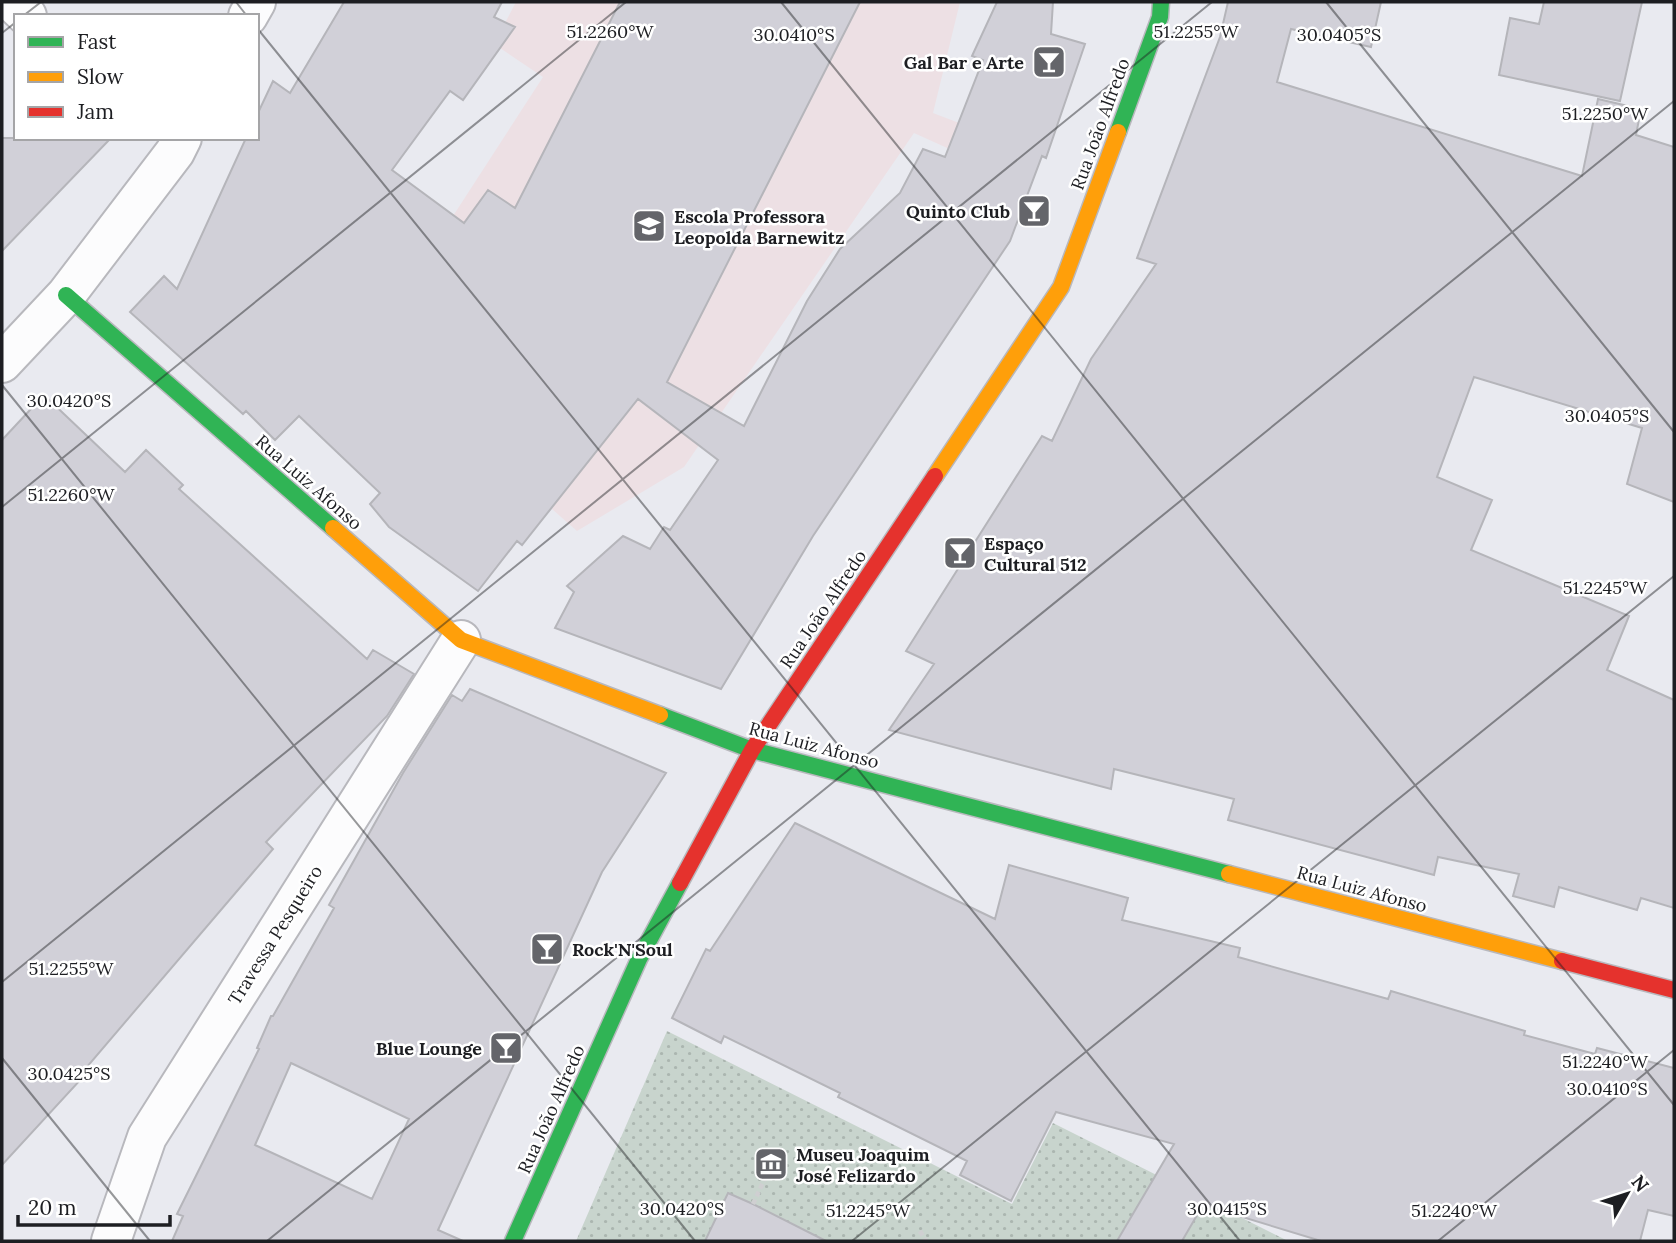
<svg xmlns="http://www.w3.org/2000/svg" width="1676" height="1243" viewBox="0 0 1676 1243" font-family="Lora,serif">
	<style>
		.education { fill: #ede0e4 }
		.park { fill: url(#park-dots) }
		.building { fill: #d1d0d8; stroke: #b5b5ba; stroke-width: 2; fill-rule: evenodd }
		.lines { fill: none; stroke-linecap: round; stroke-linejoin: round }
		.street-casing { stroke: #b8b8bd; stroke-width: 42 }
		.fast-casing { stroke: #b8b8bd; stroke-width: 19 }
		.slow-casing { stroke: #b8b8bd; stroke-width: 19 }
		.jam-casing { stroke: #b8b8bd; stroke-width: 19 }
		.path { stroke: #cfcfd1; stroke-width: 4.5; stroke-dasharray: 5 3.5; stroke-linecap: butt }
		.street { stroke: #fcfcfd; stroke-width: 38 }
		.fast { stroke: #30b455; stroke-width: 16 }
		.slow { stroke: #ff9f0a; stroke-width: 16 }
		.jam { stroke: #e5322d; stroke-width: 16 }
		.ticks { fill: none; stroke: #1d1e22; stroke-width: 2; stroke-opacity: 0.45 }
		.labels { text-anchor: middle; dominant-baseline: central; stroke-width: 5; stroke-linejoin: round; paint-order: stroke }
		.poi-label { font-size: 18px; font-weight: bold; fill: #1d1e22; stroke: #fff; text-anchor: start }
		.street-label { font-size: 18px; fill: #1d1e22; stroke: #fff }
		.ticks-label { font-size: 18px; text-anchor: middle; fill: #1d1e22; stroke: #fff; stroke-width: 5; stroke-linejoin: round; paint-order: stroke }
	</style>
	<defs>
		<pattern id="park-dots" width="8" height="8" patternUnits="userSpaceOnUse" patternTransform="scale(1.75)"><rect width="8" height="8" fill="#c8d4cd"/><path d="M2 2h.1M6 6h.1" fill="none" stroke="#abb6b0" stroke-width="1.8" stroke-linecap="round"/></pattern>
	</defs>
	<rect width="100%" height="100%" fill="#e9eaf0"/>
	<path class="education" d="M516,2H960L933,113L1040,154L1027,184L914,133L684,467L577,531L544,502L420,267L543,77L494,44Z"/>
	<path class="park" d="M667,1031L1012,1204L1053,1123L1288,1241H576Z"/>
	<path class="building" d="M344,2H502L494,17L515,27L463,100L450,91L392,170L464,223L488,190L515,208L620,2H860L667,382L744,426L807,301L840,249L900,193L923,149L945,157L983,60L972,56L997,2H1053L1051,34L1085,44L1046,158L1042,156L1010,241L813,536L721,689L555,628L574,592L567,586L623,536L650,549L664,527L670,530L718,460L638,399L522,545L517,541L478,591L389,527L370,504L380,493L299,416L275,440L246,411L243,414L130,312L164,276L177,289L246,138H257V115L273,81L290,93Z
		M1228,2H1381L1371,47L1291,29L1277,82L1582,176L1598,99L1641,109L1636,135L1674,147V502L1627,484L1642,428L1474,377L1437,477L1492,500L1471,550L1629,616L1607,670L1674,700V908L1641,898L1637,910L1559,887L1554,907L1513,896L1519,874L1438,857L1434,875L1228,820L1234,799L1114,769L1111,789L889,730L934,664L906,651L1042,436L1052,441L1091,359L1156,264L1137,258L1220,37Z
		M1544,2H1642L1620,101L1499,75L1510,18L1539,24Z
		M2,138H111L2,251Z
		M44,395L125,472L146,450L183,485L179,489L367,659L373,650L414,674L387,716L266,842L273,849L80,1075L83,1077L2,1165V440Z
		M470,689L666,773L602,872L438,1230L463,1241H172L183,1216L177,1214L259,1049L257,1048L271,1016H273L334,908L329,905L403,773L452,695L462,701ZM291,1063L409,1119L372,1199L255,1145Z
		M795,823L995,919L1009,865L1128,898L1122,920L1240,948L1238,957L1388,999L1391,991L1525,1031L1524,1035L1595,1054L1597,1048L1674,1068V1216L1648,1210L1640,1241H1321L1203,1205L1182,1241H1117L1174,1144L1056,1112L1011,1201L960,1175L967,1161L838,1097L840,1093L724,1036L721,1043L672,1018L706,949L710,951Z
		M728,1193L753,1204L826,1241H705Z"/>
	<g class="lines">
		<defs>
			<path id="street" d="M12,2L27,16
				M248,16L256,2
				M2,363L66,295L175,152L182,138
				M111,1241L147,1137L461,640"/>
			<path id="fast" d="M1118,132L1160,17L1161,2
				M66,295L333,528
				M660,715L752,750L1229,874
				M513,1241L639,959L680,883"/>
			<path id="slow" d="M935,476L1061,287L1118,132
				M333,528L461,640L660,715
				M1229,874L1562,961"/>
			<path id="jam" d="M680,883L752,750L935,476
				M1562,961L1674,990"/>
		</defs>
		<use href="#street" class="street-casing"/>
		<use href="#fast" class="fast-casing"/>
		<use href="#slow" class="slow-casing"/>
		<use href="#jam" class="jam-casing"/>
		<path class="path" d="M753,1204L774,1159
			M920,1231L926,1241"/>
		<use href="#street" class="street"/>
		<use href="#fast" class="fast"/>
		<use href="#slow" class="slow"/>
		<use href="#jam" class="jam"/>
	</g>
	<path class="ticks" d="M236,2L247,16M781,2L1674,1105M1326,2L1674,432M23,16L41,2M257,28L1240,1241M2,33L16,22M2,385L695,1241M2,507L626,2M2,982L1212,2M2,1058L150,1241M267,1241L1674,101M852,1241L1674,576M1438,1241L1674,1050"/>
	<defs>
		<symbol id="bar-square" viewBox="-11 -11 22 22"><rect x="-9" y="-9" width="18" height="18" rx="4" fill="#64656a" stroke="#fff"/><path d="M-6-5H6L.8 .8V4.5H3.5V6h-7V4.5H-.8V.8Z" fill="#fff"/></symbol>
		<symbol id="school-square" viewBox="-11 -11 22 22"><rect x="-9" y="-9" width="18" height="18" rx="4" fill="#64656a" stroke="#fff"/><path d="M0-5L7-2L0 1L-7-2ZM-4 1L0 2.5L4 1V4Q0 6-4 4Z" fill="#fff"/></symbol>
		<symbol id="museum-square" viewBox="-11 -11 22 22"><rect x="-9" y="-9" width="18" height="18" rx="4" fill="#64656a" stroke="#fff"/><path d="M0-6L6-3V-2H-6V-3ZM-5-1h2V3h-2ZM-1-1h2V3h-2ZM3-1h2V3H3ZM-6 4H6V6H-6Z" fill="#fff"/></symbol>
	</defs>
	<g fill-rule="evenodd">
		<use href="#bar-square" x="1030" y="43" width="38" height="38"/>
		<use href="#bar-square" x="1015" y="192" width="38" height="38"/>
		<use href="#school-square" x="630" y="207" width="38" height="38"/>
		<use href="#bar-square" x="941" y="534" width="38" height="38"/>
		<use href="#bar-square" x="528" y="930" width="38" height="38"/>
		<use href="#bar-square" x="487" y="1029" width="38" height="38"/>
		<use href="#museum-square" x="752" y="1145" width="38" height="38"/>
	</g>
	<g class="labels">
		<g class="poi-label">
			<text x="1024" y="62" text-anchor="end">Gal Bar e Arte</text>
			<text x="1010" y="211" text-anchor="end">Quinto Club</text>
			<text x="674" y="216">Escola Professora<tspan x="674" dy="21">Leopolda Barnewitz</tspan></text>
			<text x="984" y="543">Espaço<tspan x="984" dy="21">Cultural 512</tspan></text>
			<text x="572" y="949">Rock'N'Soul</text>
			<text x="482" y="1048" text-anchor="end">Blue Lounge</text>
			<text x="796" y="1154">Museu Joaquim<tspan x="796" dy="21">José Felizardo</tspan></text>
		</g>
		<g class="street-label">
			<text transform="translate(1100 124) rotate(-70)">Rua João Alfredo</text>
			<text transform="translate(309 482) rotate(41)">Rua Luiz Afonso</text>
			<text transform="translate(823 609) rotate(-56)">Rua João Alfredo</text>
			<text transform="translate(814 745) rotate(15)">Rua Luiz Afonso</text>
			<text transform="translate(1362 889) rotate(15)">Rua Luiz Afonso</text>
			<text transform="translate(275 935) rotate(-58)">Travessa Pesqueiro</text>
			<text transform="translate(551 1109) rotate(-66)">Rua João Alfredo</text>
		</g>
	</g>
	<g class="ticks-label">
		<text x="610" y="38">51.2260°W</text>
		<text x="1196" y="38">51.2255°W</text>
		<text x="794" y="41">30.0410°S</text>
		<text x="1339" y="41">30.0405°S</text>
		<text x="1605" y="120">51.2250°W</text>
		<text x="69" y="407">30.0420°S</text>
		<text x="1607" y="422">30.0405°S</text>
		<text x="71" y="501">51.2260°W</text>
		<text x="1605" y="594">51.2245°W</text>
		<text x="71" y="975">51.2255°W</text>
		<text x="1605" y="1068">51.2240°W</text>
		<text x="69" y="1080">30.0425°S</text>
		<text x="1607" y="1095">30.0410°S</text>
		<text x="682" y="1215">30.0420°S</text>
		<text x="1227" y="1215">30.0415°S</text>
		<text x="868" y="1217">51.2245°W</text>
		<text x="1454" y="1217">51.2240°W</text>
	</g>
	<rect width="1676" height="1243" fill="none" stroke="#1d1e22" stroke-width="7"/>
	<rect x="14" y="14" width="245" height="126" fill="#ffffff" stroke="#a5a5a7" stroke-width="2"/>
	<rect x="28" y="37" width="35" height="10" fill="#30b455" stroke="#a5a5a7" stroke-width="2"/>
	<text x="77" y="49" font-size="21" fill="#1d1e22">Fast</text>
	<rect x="28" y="72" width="35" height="10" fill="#ff9f0a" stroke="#a5a5a7" stroke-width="2"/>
	<text x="77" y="84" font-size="21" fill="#1d1e22">Slow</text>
	<rect x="28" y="107" width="35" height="10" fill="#e5322d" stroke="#a5a5a7" stroke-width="2"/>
	<text x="77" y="119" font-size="21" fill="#1d1e22">Jam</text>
	<g transform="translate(1627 1194) rotate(51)" stroke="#ffffff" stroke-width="5" paint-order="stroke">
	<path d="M0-5L12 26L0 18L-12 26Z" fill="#1d1e22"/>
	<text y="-10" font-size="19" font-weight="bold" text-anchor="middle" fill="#1d1e22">N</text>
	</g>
	<path d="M18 1215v10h152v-10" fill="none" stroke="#1d1e22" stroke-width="3.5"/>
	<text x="28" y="1215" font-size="21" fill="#1d1e22" stroke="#ffffff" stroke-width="5" paint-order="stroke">20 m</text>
</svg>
